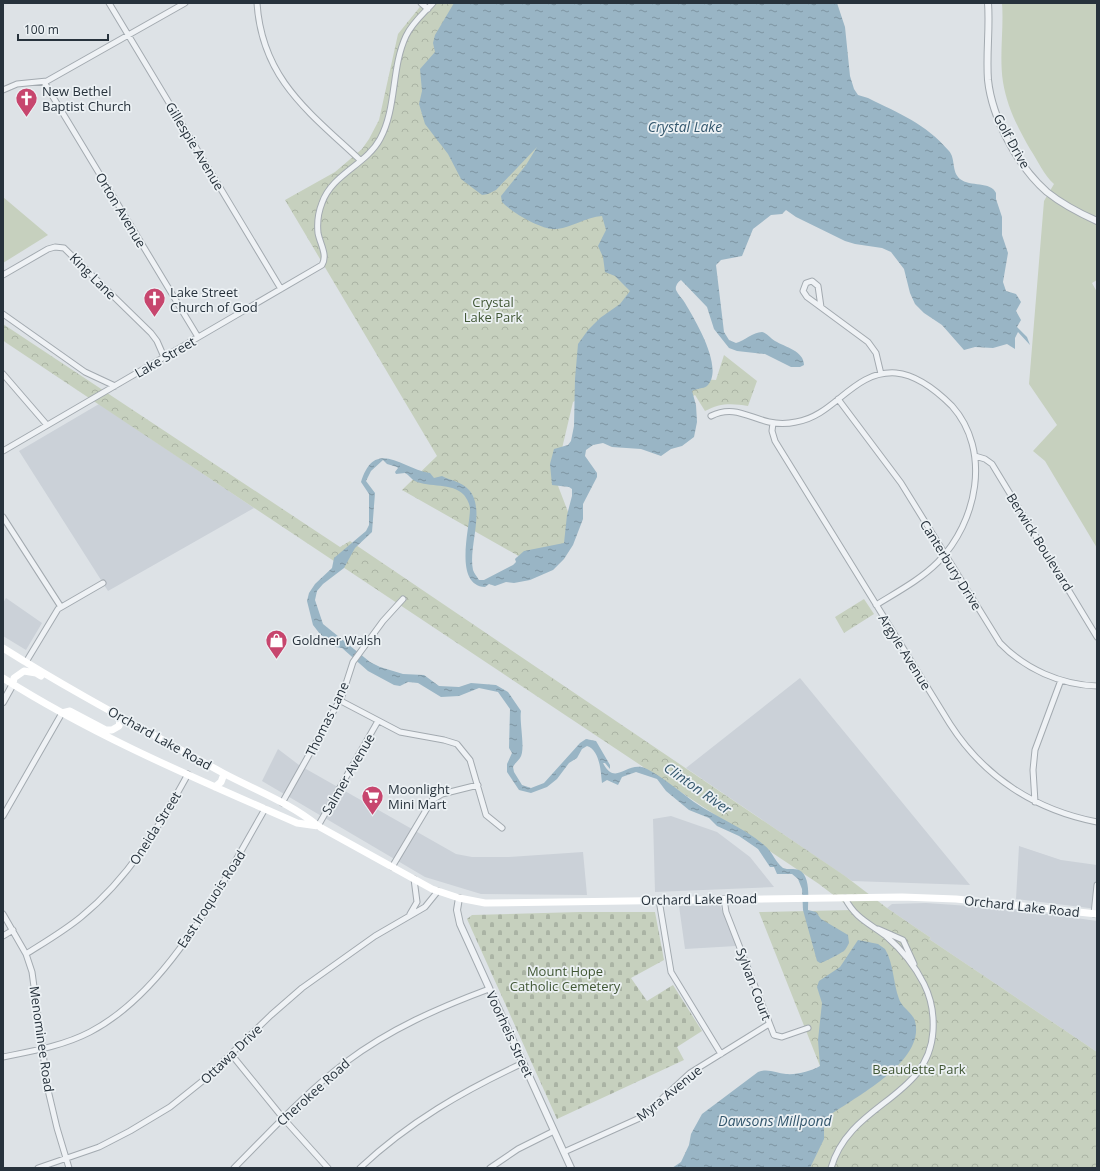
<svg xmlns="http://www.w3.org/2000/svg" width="1100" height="1171" viewBox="0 0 1100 1171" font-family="'Open Sans',sans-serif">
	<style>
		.built { fill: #cbd1d8 }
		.green { fill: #c6d0be }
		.cemetery { fill: url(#cemetery-stones) }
		.park { fill: url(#park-crowns) }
		.water { fill: url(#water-ripples) }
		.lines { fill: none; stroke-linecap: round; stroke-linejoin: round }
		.minor-casing { stroke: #a3aab0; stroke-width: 7 }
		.tertiary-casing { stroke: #a3aab0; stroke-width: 8 }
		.minor { stroke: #eff2f5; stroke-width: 5 }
		.tertiary { stroke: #eff2f5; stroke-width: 6 }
		.secondary { stroke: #fff; stroke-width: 7 }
		.labels { text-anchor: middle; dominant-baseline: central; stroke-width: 3.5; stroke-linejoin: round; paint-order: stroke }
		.poi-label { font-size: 13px; fill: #27323c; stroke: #ecf1f4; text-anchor: start }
		.street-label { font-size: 13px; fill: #27323c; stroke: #ecf1f4 }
		.park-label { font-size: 13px; fill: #415735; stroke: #ecf1f4 }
		.water-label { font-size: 14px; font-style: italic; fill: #34576d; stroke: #ecf1f4 }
	</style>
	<defs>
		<pattern id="cemetery-stones" width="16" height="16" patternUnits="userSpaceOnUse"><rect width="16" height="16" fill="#c6d0be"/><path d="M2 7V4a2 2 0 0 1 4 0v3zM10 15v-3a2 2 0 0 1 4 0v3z" fill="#aab3a4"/></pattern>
		<pattern id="park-crowns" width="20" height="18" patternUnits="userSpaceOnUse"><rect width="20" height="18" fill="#c6d0be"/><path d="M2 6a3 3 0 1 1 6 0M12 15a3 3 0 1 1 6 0" fill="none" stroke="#aab3a4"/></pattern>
		<pattern id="water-ripples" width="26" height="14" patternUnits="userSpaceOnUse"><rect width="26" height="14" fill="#99b5c5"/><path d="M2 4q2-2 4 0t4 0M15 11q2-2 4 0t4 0" fill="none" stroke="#7d94a1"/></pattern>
	</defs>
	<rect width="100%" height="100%" fill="#dde2e6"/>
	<path class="built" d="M99,404L254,508L108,591L19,451Z
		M6,598L42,623L26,650L3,636V603Z
		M800,678L970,885L852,881L686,768Z
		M278,749L299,765L456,854L472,857H509L583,852L587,895L481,894L425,877L262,781Z
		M671,816L717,832L750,857L774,887L655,892L653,819Z
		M1019,846L1061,860L1097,865V909L1016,899Z
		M926,903L1012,909L1097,921V1052L929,939L931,938L887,908L892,904Z
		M720,905L736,946L685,949L679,906Z"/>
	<path class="green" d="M1002,3H1097V280L1092,283L1097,292V548L1045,461L1033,451L1057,425L1029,384L1044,201L1054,184C1044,175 1038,161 1030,149C1018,128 1007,107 1003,82C999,56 1004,29 1002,3Z
		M3,197L48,235L3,263Z"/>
	<path class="cemetery" d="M579,912H655L664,960L631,978L647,1001L673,985L702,1031L677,1047L684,1060L557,1119L467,919L472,915Z"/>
	<path class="park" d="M423,3H467L539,138L609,202L685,378L716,380L724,355L757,381L748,406C732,403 719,403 705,411L695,395L649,420L621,374L573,402L555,478L575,530L545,571L402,490L437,456L285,200L335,172L362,149L369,139L379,120L398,34Z
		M3,324L340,547L350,541L845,876L887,908L931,938L929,939L1097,1052V1168H752L820,1066L759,912L853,910L819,884L5,342L3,340Z
		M864,599L874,614L844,633L835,617Z"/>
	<path class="water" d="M454,3H837L845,27L850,76L854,89L858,95L868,98C900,114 925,123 949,151C956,159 951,171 960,179C970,187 991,181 996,193V199L1002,217V235L1008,253L1003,282L1006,291L1016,294L1021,302L1016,311L1021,320L1017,327L1027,337L1030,345L1018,332L1015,338V349L1007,344L993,348L975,347L964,350L942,325L924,313L915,304L910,293L904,269L891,252L882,248L855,244L845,241L796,217L786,210L782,214L771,215L753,229L742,256L721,260L716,265L724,332L729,340L736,343C744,341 753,332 762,332C767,333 770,338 775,341C785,347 804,351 804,365L800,367H791L765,354L737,351L729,348L714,329L707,307L681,280C678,282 675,286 676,290C678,295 683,299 685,303C695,320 725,369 707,386C703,389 697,388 692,391L696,405L697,422L694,437L682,446L671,449L661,456L641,449L612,447L603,443L593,445L586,450L585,456L597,473V477L583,504V519L573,545L564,559L553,570L530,580L514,583L506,582L495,586L489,584L485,587C453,585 470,528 470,509C470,504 467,499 464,495C452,482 429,488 415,481C411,479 409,475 405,473L396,474L395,472L398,468L397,467L387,464L383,460L371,471L366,481L375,493L372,532L355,548L344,568L323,584L317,591L315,600L323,624L370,662L380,667L403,674L424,675L439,686L459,687L471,683L496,685L508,692L521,711C519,722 526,750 520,758C518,761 515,763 513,767L514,772L522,785L531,788L544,783L580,743L586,739L596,741L610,765V769L605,763H603C616,788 627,759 647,769C664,778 678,790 694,802C716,817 743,827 764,845C773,852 775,862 783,868C788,870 794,868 799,870C811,876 808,899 808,910L816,912L821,919L848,935L849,943C848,945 846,949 844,951C841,953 823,963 820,963L817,961L803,910L802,889L798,879L792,874H777L774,867H770L758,849L739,836L717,826L709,818L689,810L666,791L657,779L636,772L622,777L618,785L607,780L602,783C601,773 600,750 587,746L582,749L577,758L569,763L557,779L547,787L531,793L519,790L507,772V764L512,753L509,748L510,709L498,692L479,688L459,696L441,697L418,683L408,682L400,686L394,685L368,671L342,648L336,647L320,634L313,625L307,601L309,593L315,584L332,568L334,558L366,531L369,525V494L361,482C375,437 402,469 430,473L434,478L442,476C451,481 461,481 469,490C486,509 468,547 473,570C474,573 477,577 479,580H484L513,565L516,562L515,559L524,551L564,543L567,515L572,496V489L569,487L552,485L550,464L554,449L568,445L571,441L574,426L575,379L578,344L588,330L600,318L620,304L630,291L615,276L605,272L603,257L598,246L606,230L602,216C586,217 573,227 557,229C543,231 511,212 502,202L501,196L526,165L537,147L496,190L488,194L482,195L461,179L448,154L425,124L419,104L422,91L420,69L435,52L433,43L435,35Z
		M858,940L878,944L885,949C894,964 893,983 899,999C902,1008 912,1012 915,1021C926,1062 853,1098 827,1117L824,1124V1139L810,1168H672L681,1162L689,1145L691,1134L702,1114L758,1072C768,1068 776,1073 786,1074C797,1075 811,1071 820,1066L818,1040L822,1003L817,987L819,981L840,967Z"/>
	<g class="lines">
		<defs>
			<path id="minor" d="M109,3L281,289
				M257,3C262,79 309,112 360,160
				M421,3L428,9
				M44,82L198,337
				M3,90L17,84L47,81L185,3
				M3,275L48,249L55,247L64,248L151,333L157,341L164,357
				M821,307L818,286L812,281L806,283L803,291L807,297L868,342L876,353L881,374
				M3,314L85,372L115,386
				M3,374L47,425
				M838,399L901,483L1000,643C1025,669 1061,685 1097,686
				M711,416C733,405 748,417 769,422C778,424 787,424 796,422C835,416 853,370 896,373C918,375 937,391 952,406C992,451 977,522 938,562C920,580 897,592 876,605
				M773,423L772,431L775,441L950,724C984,777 1035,810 1097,822
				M3,451L322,265C328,255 320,244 318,233C317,223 318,213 322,203C332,174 366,165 380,139C397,108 391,68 406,36C412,23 424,13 433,3
				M975,456L985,459L992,464L1097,637
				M3,517L61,607
				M26,662L58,609L103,583
				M339,700L400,732L444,740L457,744L470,760L486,815L502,828
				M1035,802L1033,770L1035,750L1061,680
				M282,803L342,696L353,662L383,621L403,599
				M3,816L62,713
				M318,826L378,721
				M392,867L432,800L442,794L478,785
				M724,899L726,912L774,1035L782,1037L808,1028
				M659,900L671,972L721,1054
				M3,914L26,954L32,972L48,1090L57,1128L69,1168
				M410,914L417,902L414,879
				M1094,914L1097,885
				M878,929L903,940L914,964
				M3,936L13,930
				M26,954C45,942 64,931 81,917C129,878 159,827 188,774
				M231,1054L283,1118L328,1168
				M3,1057C33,1051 63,1046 90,1032C169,991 222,883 265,809
				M564,1152L642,1117L690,1073L769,1024
				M38,1168L99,1147L130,1131L170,1107L205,1079L271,1015L302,988L375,936L425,907L438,891
				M234,1168C270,1132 305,1093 346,1062C390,1029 438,1008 489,989
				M360,1168C409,1122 463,1091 523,1063
				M490,1168L518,1149L554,1131
				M831,1168C850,1102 929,1099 933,1031C934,1015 931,998 924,984C915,966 901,949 886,936C869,923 855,918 845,898"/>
			<path id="tertiary" d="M988,3C990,28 986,54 988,80C992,118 1018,167 1047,192C1062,204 1079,213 1097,221
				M3,702L13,684
				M459,898L457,910L460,924L571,1168"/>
		</defs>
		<use href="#minor" class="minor-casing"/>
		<use href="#tertiary" class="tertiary-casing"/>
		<use href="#minor" class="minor"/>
		<use href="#tertiary" class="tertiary"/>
		<path class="secondary" d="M3,648C74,693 149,732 223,773C255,790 290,803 318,826L432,889L459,898L485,903L902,897L956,899L1097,914
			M3,678C96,737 197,779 297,823L318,826
			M13,684L14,678L24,671L36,673L41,676
			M62,713L70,711L106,730H112L119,726L120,721L115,714
			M215,787L221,782L224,774"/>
	</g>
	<defs>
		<symbol id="church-pin" viewBox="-11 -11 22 30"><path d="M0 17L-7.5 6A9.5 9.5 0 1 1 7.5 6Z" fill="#c7466e" stroke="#ecf1f4"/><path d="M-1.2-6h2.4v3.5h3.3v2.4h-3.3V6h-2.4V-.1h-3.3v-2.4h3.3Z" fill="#fff"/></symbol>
		<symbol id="shop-pin" viewBox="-11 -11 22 30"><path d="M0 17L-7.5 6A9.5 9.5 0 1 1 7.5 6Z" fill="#c7466e" stroke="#ecf1f4"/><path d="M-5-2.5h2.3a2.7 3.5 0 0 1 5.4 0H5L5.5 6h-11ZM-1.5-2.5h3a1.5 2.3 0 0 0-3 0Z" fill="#fff"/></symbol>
		<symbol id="supermarket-pin" viewBox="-11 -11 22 30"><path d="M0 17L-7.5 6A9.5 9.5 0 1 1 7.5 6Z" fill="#c7466e" stroke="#ecf1f4"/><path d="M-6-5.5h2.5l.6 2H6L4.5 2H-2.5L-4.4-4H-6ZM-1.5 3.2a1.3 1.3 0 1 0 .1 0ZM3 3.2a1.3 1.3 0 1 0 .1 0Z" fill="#fff"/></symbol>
	</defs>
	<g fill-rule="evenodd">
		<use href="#church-pin" x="14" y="86" width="25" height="34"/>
		<use href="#church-pin" x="142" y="286" width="25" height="34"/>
		<use href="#shop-pin" x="264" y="628" width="25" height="34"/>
		<use href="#supermarket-pin" x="360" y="784" width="25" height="34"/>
	</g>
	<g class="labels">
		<g class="poi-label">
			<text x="42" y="91">New Bethel<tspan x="42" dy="15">Baptist Church</tspan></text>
			<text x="170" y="292">Lake Street<tspan x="170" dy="15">Church of God</tspan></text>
			<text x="292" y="640">Goldner Walsh</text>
			<text x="388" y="789">Moonlight<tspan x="388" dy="15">Mini Mart</tspan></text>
		</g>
		<g class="street-label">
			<text transform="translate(1012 141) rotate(61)">Golf Drive</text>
			<text transform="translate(195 146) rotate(59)">Gillespie Avenue</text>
			<text transform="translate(121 210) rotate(59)">Orton Avenue</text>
			<text transform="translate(93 276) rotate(45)">King Lane</text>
			<text transform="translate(165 357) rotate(-30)">Lake Street</text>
			<text transform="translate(1040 542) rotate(58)">Berwick Boulevard</text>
			<text transform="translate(951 565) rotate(58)">Canterbury Drive</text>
			<text transform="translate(905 652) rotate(58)">Argyle Avenue</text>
			<text transform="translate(327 719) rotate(-64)">Thomas Lane</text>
			<text transform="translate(160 738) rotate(29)">Orchard Lake Road</text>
			<text transform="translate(348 774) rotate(-60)">Salmer Avenue</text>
			<text transform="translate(155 828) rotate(-58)">Oneida Street</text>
			<text transform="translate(211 899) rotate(-57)">East Iroquois Road</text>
			<text transform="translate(699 899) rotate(-1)">Orchard Lake Road</text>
			<text transform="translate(1022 906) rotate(6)">Orchard Lake Road</text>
			<text transform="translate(754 984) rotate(69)">Sylvan Court</text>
			<text transform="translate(510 1034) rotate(65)">Voorheis Street</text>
			<text transform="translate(42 1039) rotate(82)">Menominee Road</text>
			<text transform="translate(231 1054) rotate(-44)">Ottawa Drive</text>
			<text transform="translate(313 1092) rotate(-42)">Cherokee Road</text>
			<text transform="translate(669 1093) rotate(-39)">Myra Avenue</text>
		</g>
		<g class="park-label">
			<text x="493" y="302">Crystal<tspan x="493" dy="15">Lake Park</tspan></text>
			<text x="565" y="971">Mount Hope<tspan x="565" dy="15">Catholic Cemetery</tspan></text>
			<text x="919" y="1069">Beaudette Park</text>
		</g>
		<g class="water-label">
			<text x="685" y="126">Crystal Lake</text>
			<text transform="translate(698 788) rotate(35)">Clinton River</text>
			<text x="775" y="1120">Dawsons Millpond</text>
		</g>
	</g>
	<rect width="1100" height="1171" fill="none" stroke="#27323c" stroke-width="8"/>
	<path d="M18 34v6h90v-6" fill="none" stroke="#27323c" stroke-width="2"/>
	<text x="24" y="34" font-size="12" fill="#27323c" stroke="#ecf1f4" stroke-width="3" paint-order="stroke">100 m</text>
</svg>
